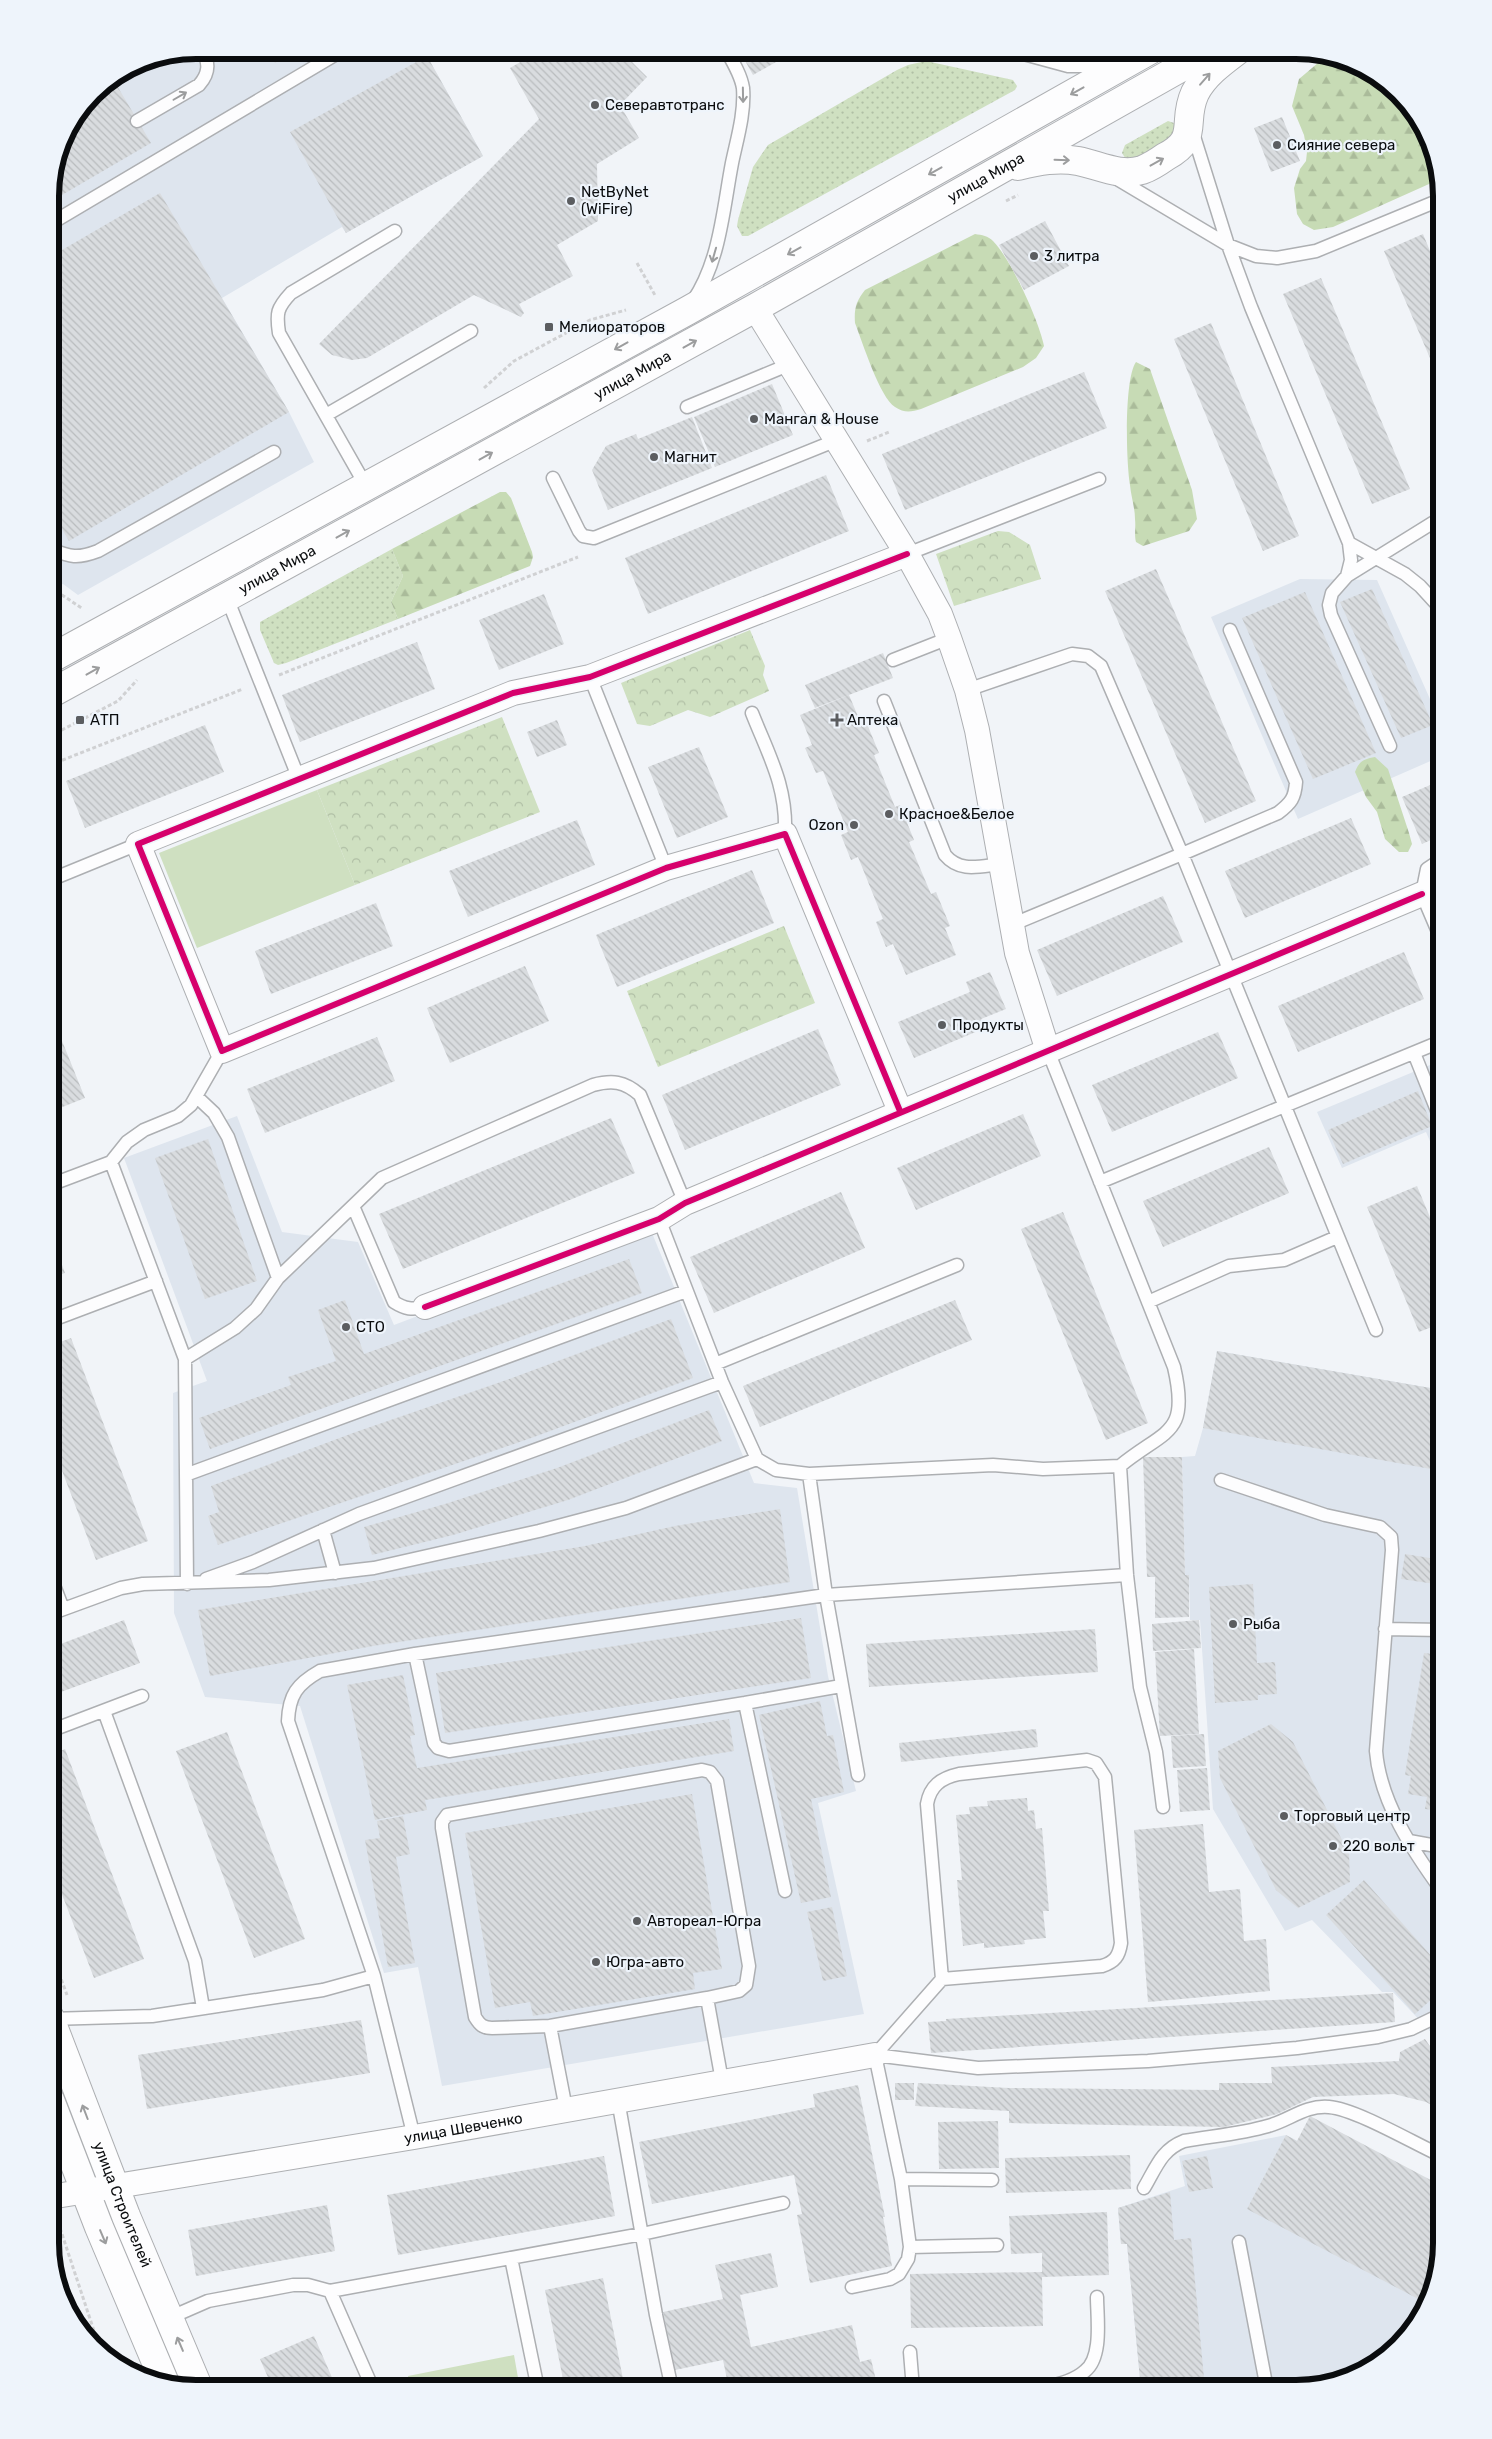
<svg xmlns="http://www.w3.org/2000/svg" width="1492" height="2439" viewBox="0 0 1492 2439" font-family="Rubik,sans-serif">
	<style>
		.built { fill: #dee5ee }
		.grass { fill: url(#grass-dots) }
		.forest { fill: url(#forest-firs) }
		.park { fill: url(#park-crowns) }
		.pitch { fill: #cfe0c1 }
		.building { fill: url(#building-back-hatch) }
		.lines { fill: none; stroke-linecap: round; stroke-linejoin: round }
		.lane-casing { stroke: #adafb2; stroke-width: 15 }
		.street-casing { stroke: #adafb2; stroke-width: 26 }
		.secondary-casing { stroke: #adafb2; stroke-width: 30 }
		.primary-casing { stroke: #adafb2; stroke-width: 30 }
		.path { stroke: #d0d1d3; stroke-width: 3; stroke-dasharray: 4 2.5; stroke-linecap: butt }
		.lane { stroke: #fdfdfe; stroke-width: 12 }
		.street { stroke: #fdfdfe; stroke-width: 24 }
		.secondary { stroke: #fdfdfe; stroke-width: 28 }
		.primary { stroke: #fdfdfe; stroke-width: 28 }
		.cycleway-casing { stroke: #eef4fb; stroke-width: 9 }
		.cycleway { stroke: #d6006c; stroke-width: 6 }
		.oneway { stroke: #9c9d9e }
		.poi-dot { fill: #5b5d60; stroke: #eef4fb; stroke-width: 2 }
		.labels { text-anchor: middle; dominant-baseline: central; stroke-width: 4.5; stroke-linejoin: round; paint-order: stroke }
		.poi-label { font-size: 15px; fill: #0a0c0e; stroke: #eef4fb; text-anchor: start }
		.street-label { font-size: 15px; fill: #0a0c0e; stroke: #eef4fb }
		.rim { fill: none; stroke: #0a0c0e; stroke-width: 6 }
	</style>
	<defs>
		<pattern id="grass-dots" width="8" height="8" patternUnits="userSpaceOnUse" patternTransform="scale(1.25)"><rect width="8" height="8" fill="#cfe0c1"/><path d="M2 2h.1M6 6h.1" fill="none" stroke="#b0bfa5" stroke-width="1.8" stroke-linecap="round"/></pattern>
		<pattern id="forest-firs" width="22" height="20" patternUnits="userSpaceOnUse" patternTransform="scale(1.25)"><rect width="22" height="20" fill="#c7dbb5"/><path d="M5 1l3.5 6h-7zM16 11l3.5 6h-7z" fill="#aabb9a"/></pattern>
		<pattern id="park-crowns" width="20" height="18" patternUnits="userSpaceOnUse" patternTransform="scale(1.25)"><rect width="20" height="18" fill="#cfe0c1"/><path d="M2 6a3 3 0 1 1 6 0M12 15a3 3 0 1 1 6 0" fill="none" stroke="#b0bfa5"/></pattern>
		<pattern id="building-back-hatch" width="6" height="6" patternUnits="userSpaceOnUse" patternTransform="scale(1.25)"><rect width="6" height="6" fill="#d9dcdf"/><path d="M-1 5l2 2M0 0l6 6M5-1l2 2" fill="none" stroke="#b9bcbe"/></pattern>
	</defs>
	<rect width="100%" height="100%" fill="#f1f4f8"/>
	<path class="built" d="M196,50H438L427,56L483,156L346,233L342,227L222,298L289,412L314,462L78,595L63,584L50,589V187L61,140L93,93L141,61Z
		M1300,579L1377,580L1442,726V756L1298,819L1211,617Z
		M1442,1060V1169L1426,1132L1342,1168L1317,1112Z
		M237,1116L282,1232L358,1242L394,1325L650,1228L754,1483L797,1488L828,1676L856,1791L818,1803L864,2014L442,2086L418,1967L384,1973L300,1706L205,1697L174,1613L173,1393L207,1381L124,1158Z
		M1217,1351L1442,1390V2044L1393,1992H1382L1312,1920L1285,1931L1213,1809L1200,1620H1190L1189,1575H1185L1182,1457L1195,1456L1203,1428Z
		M1286,2135L1442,2218V2243L1418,2324L1361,2374L1296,2389H1141L1127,2244H1121L1118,2208L1185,2186L1179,2156Z"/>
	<path class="grass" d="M926,61L1013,80L1017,86L1015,90L748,236H742L737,226L738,220L753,167L768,145L897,70L908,65Z
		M1168,121L1177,124L1179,141L1127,161L1122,153L1125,145Z
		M392,549L403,576L391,602L398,619L286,663L278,665L274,663L260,630V622Z"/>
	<path class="forest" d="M1325,57L1377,74L1427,131L1438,180L1333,227L1314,230L1303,224L1297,214L1294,188L1300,169L1306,161L1307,152L1304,135L1292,106L1299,79Z
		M975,234C982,235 988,236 993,241C1011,259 1039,321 1044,346L1036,358L1023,367L921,409C911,412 904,413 895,407C880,398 862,341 855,323C854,309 856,301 865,290Z
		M1136,362L1150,369L1192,490L1197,519L1189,531L1143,546L1136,542C1134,534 1136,528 1135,519C1135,508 1131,496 1130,485C1126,462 1124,379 1136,362Z
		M500,492H506L511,498L532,552L533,557L530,566L398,619L391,602L403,576L392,549Z
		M1375,757L1388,769L1409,833L1412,844L1408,852H1399L1385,839L1377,812L1366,797L1355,772C1359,761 1364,759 1375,757Z"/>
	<path class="park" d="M998,531L1009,532L1030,545L1041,579L954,606L936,554Z
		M750,630L765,666L763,675L769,691L710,717L688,710L650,726L637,724L621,683Z
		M502,717L540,812L355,885L317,790Z
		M784,926L815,1003L658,1067L627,991Z"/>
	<path class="pitch" d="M317,790L355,885L197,948L159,853Z
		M514,2355L520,2389H410L408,2376Z"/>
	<path class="building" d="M267,50H297L275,63Z
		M541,50H596L600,58L614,57L632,62L647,77L620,105L639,138L597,164L598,221L557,245L573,276L519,304L524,313L521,317L474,295L367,358L352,360L332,355L319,344L539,119L510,68Z
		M739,50H797L753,75Z
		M427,56L483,156L346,233L290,132Z
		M113,79L151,143L50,202V187L61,140L93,93Z
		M1282,117L1300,161L1271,172L1254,128Z
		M160,193L289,412L69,541L50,509V257Z
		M1045,221L1069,266L1024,290L999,245Z
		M1423,234L1442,280V386L1384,251Z
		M1321,278L1410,489L1372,504L1283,294Z
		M1211,323L1299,536L1263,551L1174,339Z
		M1084,372L1107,428L905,510L882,454Z
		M772,384L793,435L715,467L694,417Z
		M692,417L712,468L608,510L592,470L606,446L636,434L638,439Z
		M826,475L849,531L648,614L625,558Z
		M1156,569L1256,801L1205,823L1105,591Z
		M1372,589L1433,725L1401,738L1340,602Z
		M1305,592L1376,753L1313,779L1242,618Z
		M544,594L564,644L499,670L479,620Z
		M417,642L435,689L300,742L282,695Z
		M883,653L893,678L815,708L805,685Z
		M849,695L860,721L865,719L879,753L874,755L895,807L900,805L914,840L909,842L931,894L936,892L950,926L945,928L956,955L906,975L893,944L886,947L876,922L883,919L858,857L851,860L841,835L848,832L823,771L816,773L805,748L812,745L800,715Z
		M557,720L567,745L537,757L527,732Z
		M205,725L224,772L85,828L66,781Z
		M699,747L728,817L677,838L648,767Z
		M1442,780V835L1422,844L1402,797Z
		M1351,818L1371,864L1245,918L1225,871Z
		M577,820L595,865L468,917L449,871Z
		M752,870L774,923L617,987L596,935Z
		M1163,896L1183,942L1057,996L1037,950Z
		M376,903L393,946L271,994L255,951Z
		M1404,952L1424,999L1298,1052L1278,1006Z
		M525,966L549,1021L450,1063L427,1008Z
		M990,972L1006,1009L981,1019L985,1028L914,1058L898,1022L970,992L966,982Z
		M50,1011L85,1098L50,1112Z
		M818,1029L841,1085L685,1150L662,1095Z
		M1218,1032L1238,1078L1112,1132L1092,1085Z
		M377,1037L395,1081L265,1133L247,1089Z
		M1418,1091L1432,1126L1343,1164L1328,1130Z
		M1023,1114L1041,1156L916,1210L897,1168Z
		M611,1118L635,1173L403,1269L379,1214Z
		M208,1139L257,1281L205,1299L155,1158Z
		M1269,1147L1289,1193L1163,1247L1143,1201Z
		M1417,1186L1442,1246V1323L1419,1332L1367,1207Z
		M841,1192L865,1248L714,1313L690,1257Z
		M1063,1212L1148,1423L1106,1440L1021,1229Z
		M50,1232L65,1273L50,1278Z
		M629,1259L642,1293L210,1449L199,1418L291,1385L288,1377L336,1361L318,1310L345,1300L364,1354Z
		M955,1300L972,1340L760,1427L743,1386Z
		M671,1319L693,1378L534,1437L218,1545L208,1516L219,1512L211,1486L353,1433L512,1378Z
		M71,1338L148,1541L96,1560L50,1439V1346Z
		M1217,1351L1442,1390V1471L1203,1428Z
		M709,1410L722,1441L568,1500L453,1535L372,1555L364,1527L445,1504L557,1468Z
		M1143,1457H1182L1185,1575H1189V1617L1155,1618V1577H1147Z
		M780,1509L790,1582L373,1646L210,1676L198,1610L585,1546L675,1526Z
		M1405,1554L1442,1560V1585L1401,1579Z
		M1253,1584L1257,1663L1275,1662L1277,1694L1258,1695V1700L1215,1703L1209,1587Z
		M801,1618L811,1678L445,1733L436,1673Z
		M124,1620L140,1663L50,1696V1648Z
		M1199,1620L1201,1648L1153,1651L1152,1624Z
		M1095,1629L1098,1672L869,1687L866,1644Z
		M1194,1649L1199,1734L1160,1736L1155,1652Z
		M1424,1653L1442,1655V1811L1425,1809L1427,1797L1408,1794L1411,1776L1405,1775Z
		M403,1675L415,1735L410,1736L417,1768L729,1719L734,1751L425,1800L427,1810L375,1820L347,1685Z
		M820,1701L827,1736L833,1735L844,1792L811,1799L831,1897L801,1903L759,1715Z
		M1271,1724L1293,1742L1349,1854L1350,1882L1298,1908L1276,1890L1220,1778L1218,1751Z
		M1036,1729L1038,1747L901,1762L899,1743Z
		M227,1732L305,1939L254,1958L176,1751Z
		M1204,1734L1206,1766L1173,1768L1171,1736Z
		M65,1749L144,1959L94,1978L50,1863V1755Z
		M1207,1768L1210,1810L1180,1812L1177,1770Z
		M692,1794L722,1969L693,1973L695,1989L533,2016L530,2002L495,2008L465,1833Z
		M1027,1798L1028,1811L1034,1810L1036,1829L1042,1828L1049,1911H1043L1046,1938L1024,1940L1025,1944L984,1948V1943L963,1946L957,1880H962L956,1815L970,1814L969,1807L988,1806L987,1801Z
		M403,1816L410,1854L396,1857L415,1963L388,1967L365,1840L380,1838L377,1821Z
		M1203,1824L1209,1892L1240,1889L1244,1941L1266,1939L1270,1991L1148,2002L1134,1830Z
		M1364,1880L1442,1968V1990L1415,2014L1326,1915Z
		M832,1907L847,1976L823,1981L807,1912Z
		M1393,1993L1395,2022L931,2053L928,2022L946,2021V2019Z
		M361,2020L370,2073L147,2109L138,2055Z
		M1425,2039L1441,2062L1432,2071L1442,2076V2111L1426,2102L1394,2094L1313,2097L1277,2114L1224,2127L1009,2123V2111L915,2106L918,2083L1009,2088L1219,2090V2083H1272L1271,2067L1399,2061L1400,2052Z
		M895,2083H914V2100H895Z
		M858,2085L885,2217H883L892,2266L810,2283L797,2215L802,2214L794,2175L652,2204L639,2142L815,2107L813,2094Z
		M1310,2116L1442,2186V2243L1424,2302L1247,2209L1286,2135L1297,2141Z
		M998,2121L999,2168L939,2169L938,2122Z
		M1130,2155L1131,2189L1006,2193L1005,2158Z
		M604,2156L615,2216L398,2255L387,2195Z
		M1207,2156L1213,2188L1189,2192L1182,2161Z
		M1170,2192L1174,2240L1191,2238L1205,2389H1141L1127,2244H1121L1118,2208Z
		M327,2205L335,2251L196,2276L188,2230Z
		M1107,2212L1109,2275L1042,2277L1043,2326L911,2328L910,2274L1042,2272V2253L1011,2254L1009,2216Z
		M771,2253L778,2287L740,2295L751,2347L852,2325L860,2362L871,2359L878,2389H729L723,2360L675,2370L663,2312L723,2299L715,2265Z
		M603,2278L625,2389H565L545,2290Z
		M314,2336L337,2389H273L260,2359Z"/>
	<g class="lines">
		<defs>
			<path id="lane" d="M1009,50L1068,66H1109
				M1059,50L1068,66
				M137,121L199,85C209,74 210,63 202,50
				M1192,130L1228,245L1251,307L1349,543L1405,574L1420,586L1442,610
				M1114,177L1228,245L1256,256L1277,258L1316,251L1442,199
				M50,224L343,50
				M693,301C720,261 723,210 732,163C737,139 745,113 743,88C741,75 733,62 726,50
				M687,407L788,365
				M326,415L471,331
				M553,478L579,531L583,536L594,538L837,440
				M366,486L279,333C276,313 277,308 291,293L395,231
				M1349,543L1351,560L1347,576L1332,593L1329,605L1331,615L1390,746
				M50,549C71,557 77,559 98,551L274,452
				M907,554L1099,479
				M1347,576L1442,517
				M227,598L299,779
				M1230,630L1296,782C1295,798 1291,803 1278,813L1182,854L1376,1330
				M893,660L949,638
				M590,677L666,868
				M967,690L1072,654L1088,656L1101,666L1182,854L1011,925
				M884,701L945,855C960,873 980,866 1001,864
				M752,713C769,756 787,786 785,834
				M50,880L138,844
				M1442,941L1422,894L1427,869L1442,859
				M1048,1051L1174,1367C1190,1436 1165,1429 1120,1466L1127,1575L1140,1687L1156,1752L1163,1807
				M1414,1053L1442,1123
				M197,1097L214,1113L228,1137L278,1278
				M111,1162L185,1359L187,1584
				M1100,1182L1442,1041
				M50,1185L111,1162L127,1142L144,1130L178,1116L191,1105L222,1051
				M353,1206L394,1302C405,1309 412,1310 425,1307
				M659,1219L722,1382L757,1459L776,1470L809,1474L993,1465L1043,1469L1120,1466
				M1148,1302L1229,1266L1284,1260L1337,1237
				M50,1321L156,1281
				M185,1359L235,1328L256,1309L278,1278L382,1178L593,1085C612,1080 624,1081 640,1095L685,1203
				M715,1364L957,1265
				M188,1474L686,1291
				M809,1474L826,1595L858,1775
				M1221,1480L1325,1515L1380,1527L1391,1537L1392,1550L1376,1751C1380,1802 1413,1851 1442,1891
				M323,1530L335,1573
				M50,1575L63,1609
				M206,1579L253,1562L359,1514L722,1382
				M50,1614L121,1588L143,1584L269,1580L374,1568L539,1531L626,1508L757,1459
				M1385,1629L1442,1630
				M415,1654L434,1743L438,1748L449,1751L745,1703
				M104,1711L195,1961L203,2008
				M50,1731L142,1696
				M702,1770L710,1772L717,1781L749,1966L746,1985L739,1991L707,1998L550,2026L492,2028C483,2028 480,2025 475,2017L442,1828V1822L447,1815Z
				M1409,1841L1442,1847
				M785,1891L745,1703L841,1686
				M374,1976L288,1721C289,1695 297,1684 320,1671L415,1654L826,1595L1127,1575
				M707,1998L722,2081
				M50,2019L152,2016L323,1990L374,1976L414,2137
				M550,2026L566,2109
				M875,2055L942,1979L1102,1966C1115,1962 1119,1956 1121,1943L1105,1777L1096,1763L1087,1760L959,1774C941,1778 930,1786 927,1804L942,1979
				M875,2055L978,2068L1148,2061L1297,2048L1378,2037L1411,2029L1442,2014
				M618,2100L656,2315L672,2389
				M901,2179L992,2180
				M1144,2188C1156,2168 1161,2150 1184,2141C1212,2136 1241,2134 1268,2126C1290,2120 1305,2105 1329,2107C1356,2109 1415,2144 1442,2156
				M1239,2242L1267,2389
				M910,2247L997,2245
				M511,2258L538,2389
				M852,2287L890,2279L899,2274L908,2259L910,2247L901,2179L875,2055
				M330,2291L642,2234L783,2203
				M169,2318L208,2301L293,2285H308L330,2291L373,2389
				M910,2352L913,2389
				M1039,2389C1054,2385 1073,2382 1085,2371C1103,2357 1097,2317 1097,2297"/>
			<g id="street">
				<path d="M755,308L907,554L940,614L949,638L967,690L977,730L1017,953L1048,1051"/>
				<path d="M900,1111L785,834L666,868L222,1051L138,844L513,693L590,677L907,554"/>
				<path d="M425,1307L659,1219L685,1203C930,1098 1177,999 1422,894"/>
				<path id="s1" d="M50,2197L414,2137L875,2055"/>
			</g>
			<g id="secondary">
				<path id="s2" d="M50,2018L126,2216L199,2389"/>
				<path d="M50,2100L99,2227L164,2381"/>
			</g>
			<g id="primary">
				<path d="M1018,166C1038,161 1058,157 1078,161C1099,165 1120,177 1142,170C1150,167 1158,162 1165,157C1201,138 1181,123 1195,93C1204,75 1222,62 1238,50"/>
				<path d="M50,659L687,311L1150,50"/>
				<path id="s3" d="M50,694L755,308L1212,50"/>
			</g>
		</defs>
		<use href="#lane" class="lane-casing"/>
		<use href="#street" class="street-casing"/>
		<use href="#secondary" class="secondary-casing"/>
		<use href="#primary" class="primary-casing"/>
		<path class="path" d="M1006,201L1018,195
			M637,263L656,297
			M484,388L514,361L590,320L626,310
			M867,441L889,432
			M50,597L59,593L83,609
			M279,675L578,557
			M50,736L118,701L137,680
			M50,765L243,689
			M50,1949L67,1995
			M58,2222L99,2346"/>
		<use href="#lane" class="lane"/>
		<use href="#street" class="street"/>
		<use href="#secondary" class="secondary"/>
		<use href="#primary" class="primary"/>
		<defs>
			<path id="cycleway" d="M900,1111L785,834L666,868L222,1051L138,844L513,693L590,677L907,554
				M425,1307L659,1219L685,1203C930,1098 1177,999 1422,894"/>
		</defs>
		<use href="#cycleway" class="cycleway-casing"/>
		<use href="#cycleway" class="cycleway"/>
	</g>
	<defs><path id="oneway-shaft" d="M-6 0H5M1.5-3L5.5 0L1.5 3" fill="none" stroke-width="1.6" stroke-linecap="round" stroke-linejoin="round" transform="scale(1.25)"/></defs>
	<g class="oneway">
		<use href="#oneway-shaft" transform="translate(1205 79) rotate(-49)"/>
		<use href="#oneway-shaft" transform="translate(1077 91) rotate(151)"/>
		<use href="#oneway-shaft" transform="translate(743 95) rotate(89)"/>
		<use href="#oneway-shaft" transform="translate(180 96) rotate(-30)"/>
		<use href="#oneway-shaft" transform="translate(1062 160) rotate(2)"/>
		<use href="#oneway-shaft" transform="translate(1157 162) rotate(-29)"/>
		<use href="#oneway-shaft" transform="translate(935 171) rotate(151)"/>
		<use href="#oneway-shaft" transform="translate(794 251) rotate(151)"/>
		<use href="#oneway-shaft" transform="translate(714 255) rotate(106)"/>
		<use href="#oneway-shaft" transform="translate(690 344) rotate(-29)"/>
		<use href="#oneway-shaft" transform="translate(621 346) rotate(151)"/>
		<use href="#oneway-shaft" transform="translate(486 456) rotate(-29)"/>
		<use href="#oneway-shaft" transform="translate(343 534) rotate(-29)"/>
		<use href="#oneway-shaft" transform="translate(93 671) rotate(-29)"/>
		<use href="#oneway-shaft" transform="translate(85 2112) rotate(-111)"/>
		<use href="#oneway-shaft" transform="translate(103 2237) rotate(67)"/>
		<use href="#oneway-shaft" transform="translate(180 2344) rotate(-113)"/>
	</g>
	<g class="poi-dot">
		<circle cx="595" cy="105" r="5"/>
		<circle cx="1277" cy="145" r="5"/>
		<circle cx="571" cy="201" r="5"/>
		<circle cx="1034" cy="256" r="5"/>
		<rect x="544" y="322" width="10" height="10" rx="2.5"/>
		<circle cx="754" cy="419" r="5"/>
		<circle cx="654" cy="457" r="5"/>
		<rect x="75" y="715" width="10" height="10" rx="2.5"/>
		<path d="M834.5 712.5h5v5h5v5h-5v5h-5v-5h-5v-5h5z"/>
		<circle cx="889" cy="814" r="5"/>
		<circle cx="854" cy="825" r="5"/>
		<circle cx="942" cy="1025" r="5"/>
		<circle cx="346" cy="1327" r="5"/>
		<circle cx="1233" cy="1624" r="5"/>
		<circle cx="1284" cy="1816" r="5"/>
		<circle cx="1333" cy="1846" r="5"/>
		<circle cx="637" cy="1921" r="5"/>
		<circle cx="596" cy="1962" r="5"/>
	</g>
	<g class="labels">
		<g class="poi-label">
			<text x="605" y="105">Северавтотранс</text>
			<text x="1287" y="145">Сияние севера</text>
			<text x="581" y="192">NetByNet<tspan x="581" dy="17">(WiFire)</tspan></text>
			<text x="1044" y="256">3 литра</text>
			<text x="559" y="327">Мелиораторов</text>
			<text x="764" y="419">Мангал &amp; House</text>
			<text x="664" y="457">Магнит</text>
			<text x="90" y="720">АТП</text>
			<text x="847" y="720">Аптека</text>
			<text x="899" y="814">Красное&amp;Белое</text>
			<text x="844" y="825" text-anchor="end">Ozon</text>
			<text x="952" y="1025">Продукты</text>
			<text x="356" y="1327">СТО</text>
			<text x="1243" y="1624">Рыба</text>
			<text x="1294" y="1816">Торговый центр</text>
			<text x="1343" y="1846">220 вольт</text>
			<text x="647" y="1921">Автореал-Югра</text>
			<text x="606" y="1962">Югра-авто</text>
		</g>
		<g class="street-label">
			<text stroke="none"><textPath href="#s3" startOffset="1069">улица Мира</textPath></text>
			<text stroke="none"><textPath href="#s3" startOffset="664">улица Мира</textPath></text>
			<text stroke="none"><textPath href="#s3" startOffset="259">улица Мира</textPath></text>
			<text stroke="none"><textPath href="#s1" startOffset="419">улица Шевченко</textPath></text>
			<text stroke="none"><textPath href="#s2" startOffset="200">улица Строителей</textPath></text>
		</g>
	</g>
	<path d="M0 0H1492V2439H0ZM196 59H1296A137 137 0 0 1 1433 196V2243A137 137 0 0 1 1296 2380H196A137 137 0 0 1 59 2243V196A137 137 0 0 1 196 59Z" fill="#eef4fb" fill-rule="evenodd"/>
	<path class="rim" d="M196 59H1296A137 137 0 0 1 1433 196V2243A137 137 0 0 1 1296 2380H196A137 137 0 0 1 59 2243V196A137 137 0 0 1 196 59Z"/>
</svg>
